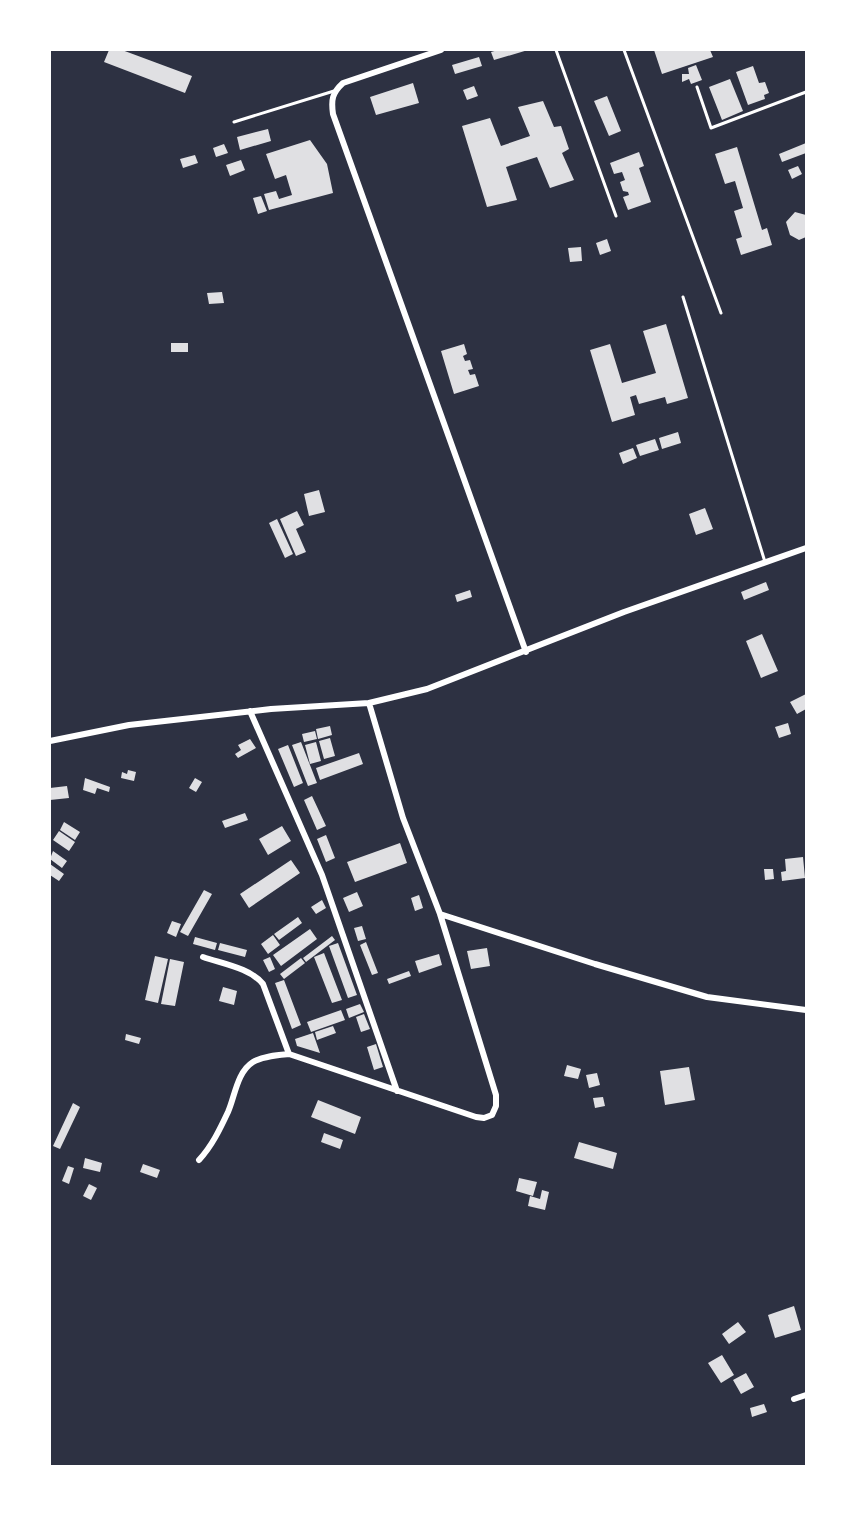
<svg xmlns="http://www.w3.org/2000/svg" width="856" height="1516" viewBox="0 0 856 1516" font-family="Commissioner,sans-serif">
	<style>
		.building { fill: #e0e0e3 }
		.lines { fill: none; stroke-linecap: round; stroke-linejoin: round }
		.service { stroke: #fff; stroke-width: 3 }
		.minor { stroke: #fff; stroke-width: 6 }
	</style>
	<rect width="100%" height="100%" fill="#2d3142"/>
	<path class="building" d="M109,50H122L192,76L185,93L104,62Z
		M498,50H528L494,60L491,52Z
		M654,50H710L713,57L662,74Z
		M479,57L482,66L455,74L452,65Z
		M696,65L702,80L691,84L689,79L682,82V74H689L688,68Z
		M753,66L759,83L765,82L769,93L764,95L765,99L748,105L736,72Z
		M730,79L743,111L722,120L709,87Z
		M413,83L419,103L376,115L370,97Z
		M474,86L478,96L467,100L463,90Z
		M607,96L621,131L609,136L594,101Z
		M543,101L554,127L561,126L569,149L562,153L574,180L550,188L537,157L506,167L517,200L487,207L462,126L490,118L501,146L530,136L518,107Z
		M268,129L271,141L240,150L237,137Z
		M310,140L327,164L333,193L269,210L264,194L276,191L279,199L292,195L286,175L275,179L266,154Z
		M806,143V153L782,162L779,154Z
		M224,144L228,153L216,157L213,148Z
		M737,147L762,230L767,228L772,245L741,255L736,239L742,237L734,211L743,208L735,181L725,184L715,154Z
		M639,152L644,166L639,168L651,202L628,210L623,197L629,195L628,192L623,191L620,182L625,180L622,172L614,174L610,163Z
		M195,155L198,163L183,168L180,159Z
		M241,160L245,170L230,176L226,165Z
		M798,166L802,174L792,179L788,170Z
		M261,196L267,211L258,214L253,198Z
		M795,212L806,215V237L799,240L790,235L786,222Z
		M607,239L611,251L600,255L596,243Z
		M581,247L582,261L570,262L568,248Z
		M222,292L224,303L209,304L207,293Z
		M666,324L688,398L667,404L665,397L639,404L636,395L630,397L635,415L612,422L590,350L610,344L622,383L656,373L643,331Z
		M171,343H188V352H171Z
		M464,344L467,354L463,356L465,361L470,360L473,369L468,370L470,375L475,374L479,386L454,394L441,351Z
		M678,432L681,443L662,449L659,438Z
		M655,439L659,450L640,456L636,445Z
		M633,448L637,458L623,464L619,453Z
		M319,490L325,512L309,516L304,494Z
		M705,508L713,529L696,535L689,514Z
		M297,511L304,525L296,529L306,552L296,556L280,519Z
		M277,519L293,554L285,558L269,523Z
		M766,582L769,590L744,600L741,592Z
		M470,590L472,597L457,602L455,595Z
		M762,634L778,671L761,678L746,641Z
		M806,694V709L797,714L790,702Z
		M788,723L791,734L779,738L775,727Z
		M330,726L332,735L318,739L316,729Z
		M315,731L317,739L304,742L302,734Z
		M330,738L335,756L324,759L319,741Z
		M250,739L256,748L238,758L235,754L241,750L238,745Z
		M301,742L317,783L308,786L292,745Z
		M316,742L321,761L310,764L305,745Z
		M288,745L303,783L294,787L278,749Z
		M359,753L363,764L320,780L316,768Z
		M128,770L136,772L134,781L121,778L122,772L127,774Z
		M85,778L110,787L109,792L97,788L95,794L83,790Z
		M195,778L202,782L196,792L189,788Z
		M67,786L69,798L50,800V788Z
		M312,796L326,826L317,830L304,800Z
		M245,813L248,820L225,828L222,821Z
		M64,822L80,832L75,840L60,830Z
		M282,826L291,841L268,855L259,839Z
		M59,831L75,842L69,851L53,840Z
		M326,835L335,858L326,862L317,839Z
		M400,843L407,863L355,882L347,862Z
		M53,851L67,861L62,868L50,859Z
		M803,857L805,878L782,881L781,872L786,871L785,859Z
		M291,860L300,873L249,908L240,894Z
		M50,864L64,874L59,881L50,875Z
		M764,869H773L774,879L765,880Z
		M204,890L212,894L188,936L180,932Z
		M357,892L363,906L349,912L343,898Z
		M419,895L423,908L415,911L411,898Z
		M322,900L326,908L316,914L311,907Z
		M298,917L302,923L279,940L274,934Z
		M172,921L181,924L176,937L167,933Z
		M362,926L366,939L358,941L354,928Z
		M310,929L317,939L281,966L273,955Z
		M273,935L280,945L268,954L261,944Z
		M332,936L335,940L306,962L303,958Z
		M195,937L217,943L215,950L193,944Z
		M366,942L378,973L372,975L360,945Z
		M220,943L247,950L245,957L218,950Z
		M338,943L357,995L348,998L329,946Z
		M487,948L490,966L471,969L467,951Z
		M324,953L342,1000L332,1003L314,957Z
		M439,954L442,965L419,973L415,961Z
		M155,956L168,959L158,1003L145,1000Z
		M270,957L275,969L269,972L263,960Z
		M301,958L305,963L284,979L280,974Z
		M170,959L184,962L175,1006L161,1004Z
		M409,971L411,976L389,984L387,979Z
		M284,980L301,1025L292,1029L275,983Z
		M223,987L237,991L234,1005L219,1001Z
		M360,1004L364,1012L349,1018L346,1009Z
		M341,1010L345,1020L311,1032L307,1022Z
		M364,1014L370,1029L361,1032L356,1017Z
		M333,1026L336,1033L317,1040L315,1032Z
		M313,1033L320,1053L297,1046L295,1039Z
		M126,1034L141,1038L139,1044L125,1040Z
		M376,1044L383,1067L374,1070L367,1047Z
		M567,1065L581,1069L578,1079L564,1076Z
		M689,1067L695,1100L665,1105L660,1071Z
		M597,1073L600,1085L589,1088L586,1075Z
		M603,1097L605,1106L595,1108L593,1098Z
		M318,1100L361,1117L355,1134L311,1117Z
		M73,1103L80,1107L60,1149L53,1146Z
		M324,1133L343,1140L340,1149L321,1142Z
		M579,1142L617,1153L613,1169L574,1158Z
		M85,1158L102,1163L100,1172L83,1168Z
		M143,1164L160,1170L157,1178L140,1172Z
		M68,1166L74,1168L69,1184L62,1181Z
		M519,1178L537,1182L533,1196L516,1191Z
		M89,1184L97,1188L91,1200L83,1196Z
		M542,1190L549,1192L545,1210L528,1206L530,1196L540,1199Z
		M794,1306L801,1330L775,1338L768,1315Z
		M738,1322L746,1332L729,1344L722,1334Z
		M722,1355L734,1375L721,1383L708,1363Z
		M746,1373L754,1387L741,1394L733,1380Z
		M764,1404L767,1412L752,1417L750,1408Z"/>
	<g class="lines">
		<path class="service" d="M556,50L616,216
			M624,50L721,313
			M697,87L711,128L806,92
			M234,122L334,91
			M683,297L765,562"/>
		<path class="minor" d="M441,50L343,83C332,93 331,100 333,114L526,652
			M250,711L322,875L397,1091
			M50,741L129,725L271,709L369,703L427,689L624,612L806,548
			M440,914L595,964L707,997L806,1010
			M203,957C223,964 250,968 263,984L289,1054L476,1117L484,1118L492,1115L496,1106V1095L440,914L403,818L369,703
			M199,1160C212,1146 220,1129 228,1112C235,1096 237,1072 253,1062C263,1056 278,1055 289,1054
			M794,1399L806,1395"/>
	</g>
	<rect width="856" height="1516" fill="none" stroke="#ffffff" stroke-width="102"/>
</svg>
